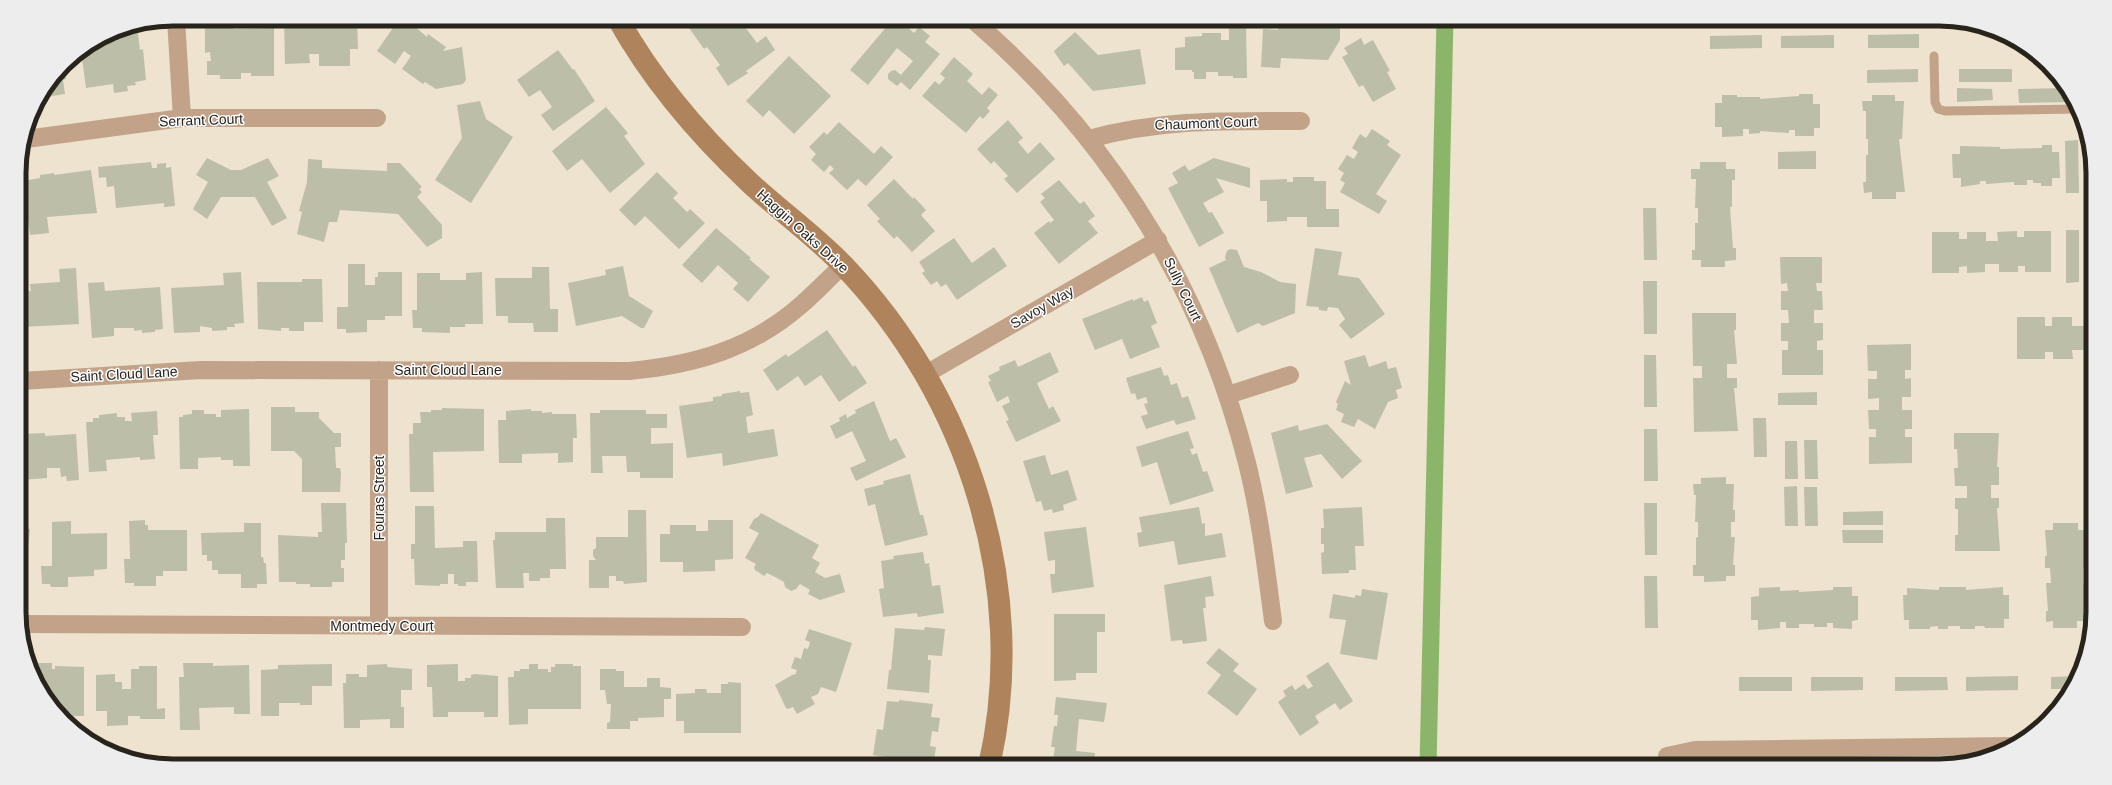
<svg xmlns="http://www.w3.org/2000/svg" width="2112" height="785" viewBox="0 0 2112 785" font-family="Arial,sans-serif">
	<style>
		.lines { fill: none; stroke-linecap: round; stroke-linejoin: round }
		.canal { stroke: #8bb66a; stroke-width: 17 }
		.building { fill: #bdbea8 }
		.lane { stroke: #c2a389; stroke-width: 9 }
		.street { stroke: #c2a389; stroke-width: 18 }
		.secondary { stroke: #af835b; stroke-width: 22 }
		.labels { text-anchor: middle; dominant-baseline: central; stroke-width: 3; stroke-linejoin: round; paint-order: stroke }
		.street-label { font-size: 14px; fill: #28241c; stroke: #fff }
		.rim { fill: none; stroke: #28241c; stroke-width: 5 }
	</style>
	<rect width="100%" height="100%" fill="#ede3ce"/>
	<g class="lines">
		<path class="canal" d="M1428,766L1445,19"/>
	</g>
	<path class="building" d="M205,19H231V23H234V29L274,28V76H251V73H241V79H220V75H207V61H211L210,52L205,53Z
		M284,19H306V21L357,19L358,49H350V66H319V54H309L310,63L285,64Z
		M399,19H406L427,37L428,34L446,47L443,51L462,47L466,80L463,84L436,89L425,82L423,84L402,69L411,56L404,51L395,64L377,51Z
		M508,19H533L511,28Z
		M701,19H739L757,43L766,36L775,50L746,71L748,73L728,86L716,68L720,65L707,47L704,49L689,28Z
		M893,19H898L914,33L919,27L930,36L925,42L940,54L910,90L901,82L897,86L888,79V74L891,71L895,70L901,75L913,61L897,48L868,85L850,70Z
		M1278,23L1340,26V40L1328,60L1281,58L1280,68L1261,67L1263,29L1278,30Z
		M137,26L140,50L143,49L146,80L135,82L136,85L127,86L128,91L114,93L113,84L86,88L81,51L91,45L117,41L116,30Z
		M1229,27H1246L1247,78H1233V76H1218V72H1206V79H1194V72H1192V70H1175V48L1185,47V37L1202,36V33H1221V40H1229Z
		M1075,32L1098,55L1140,49L1146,84L1093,91L1068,63L1064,66L1055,53L1054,51Z
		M1919,34V48H1868V35Z
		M1762,35V48L1710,49V36Z
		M1834,35V48H1781V36Z
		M1361,38L1364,45L1373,40L1390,71L1387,72L1396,89L1373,102L1363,85L1359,87L1342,57L1348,54L1344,48Z
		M558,50L573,70L574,69L595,101L553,131L541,115L552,107L540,90L529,97L517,80Z
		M789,56L831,96L794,134L769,110L763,117L746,101Z
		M954,57L973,74L967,81L982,95L989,87L998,95L987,108L990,111L983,119L980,116L966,133L922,96L935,81L939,85L945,78L940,74Z
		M64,66L66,79L63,80L65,94L40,98Z
		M1918,69V82L1867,83V70Z
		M1959,69H2012V82H1959Z
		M1957,88L1992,89L1993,100L1957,102Z
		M2065,88L2069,94V102L2019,103L2018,89Z
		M1799,94H1813V104H1820V128H1814V136H1795V130H1789V133L1760,131V133L1749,134V129H1743V136L1722,137V127H1715V103H1722V95H1737V97H1760V99L1799,96Z
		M1872,95H1895V101H1904L1902,139H1899L1905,192H1896V199H1872V192L1864,193L1863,182H1866V155H1868V139H1866V111H1863L1862,101H1872Z
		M480,101L486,119L513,137L471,203L435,180L462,138L457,105Z
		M606,107L628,133L624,136L645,164L610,193L582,159L567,171L552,151Z
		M1008,120L1023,138L1018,142L1028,154L1040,142L1055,159L1017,193L1004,179L1008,176L994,161L991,164L977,149Z
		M839,122L874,154L881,146L893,157L866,186L858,179L847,190L829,173L834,169L830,165L824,172L811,160L816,154L809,147L824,132L827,135Z
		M1372,129L1390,141L1387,145L1401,155L1376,194L1387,201L1379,214L1340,192L1345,183L1340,180L1344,173L1338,169L1347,155L1354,159L1358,152L1352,148L1360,134L1366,138Z
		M2078,140L2079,193H2066L2065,141Z
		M2042,145H2052V152H2059L2060,178H2052V186H2041V183H2033V180H2027V185H2014V182L1986,184V181H1980V184L1961,187V178H1953L1952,154H1960V146L2000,147V149L2042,148Z
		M1816,151V169H1778V152Z
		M207,158L231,170H241L268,158L279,176L267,182L287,218L272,226L255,197H221L207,219L193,209L208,182L196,175Z
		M1214,158L1250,168V188L1216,178L1224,192L1203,203L1209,213L1212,212L1224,233L1199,247L1168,188L1178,183L1172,173L1185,165L1189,171Z
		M308,159L322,160V168L387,171V163H400L422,187L419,189L422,192L417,197L442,225V238L427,247L398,214L340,210L337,222H329L324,242L297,234L302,212L299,211L307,182Z
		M151,162L152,168H157V164L166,163V168L171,167L175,206L164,207V203L116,208L114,186L107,187L106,177L99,178L98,167Z
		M1700,162H1726V169H1735V180H1732V207H1730L1733,248H1736V260L1725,261V267H1701V260H1692V250H1695V223H1698V208H1695L1696,179H1691V169H1700Z
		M91,170L97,213L47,217L49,233L30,235L23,181L40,178V175L54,173V175Z
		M657,172L678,193L673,198L687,212L690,209L705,223L679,249L645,216L635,226L619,210Z
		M1293,177H1314V181H1326V209H1339V227H1307V217H1287V221L1267,222V201H1260V180L1287,179V182H1293Z
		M894,179L913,199L914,197L926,210L921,215L935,231L912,252L897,236L894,239L877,221L880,219L867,205Z
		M1059,180L1080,204L1084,201L1095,216L1088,221L1098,233L1059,264L1034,233L1049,221L1050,223L1054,220L1040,202L1045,198L1041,194Z
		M1643,208H1656L1657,260H1644Z
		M716,228L751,258L749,259L770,277L748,302L733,289L738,283L718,265L702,283L682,265Z
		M2066,230H2079V282L2066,283Z
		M2017,231V237H2024V231H2051V272H2025V266H2018V272H1999V264H1985V272L1967,273V266L1959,267V273H1932V232H1959V239H1967V232H1986V241H1998L1997,232Z
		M954,238L972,263L994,247L1007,266L957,300L946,284L941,287L937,281L931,285L922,273L925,271L919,262Z
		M1315,248L1342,252L1338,275L1359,278L1385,314L1351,339L1339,325L1345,319L1338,308L1328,307L1327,311L1319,310V307L1306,306Z
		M1230,249L1237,250L1244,267L1261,272L1280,282L1296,284L1295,313L1263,326L1258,323L1237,333L1209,268L1226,260L1225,257L1227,251Z
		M1780,257H1822V283H1816L1817,291H1822L1823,310H1814V323H1823V340L1817,341V350H1823V375H1782V350H1788V341H1781V323H1789L1788,310H1781V291H1788L1787,283L1781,284Z
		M348,264H365V285H375V277H378V272H402V316H385V320H367V332L346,333V329H337V307H348Z
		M623,266L629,296L653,311L644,328H641L622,316L576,326L568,283L606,275L605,270Z
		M532,267H549L550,309H558V332H534L533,323H508V316H496L495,278H532Z
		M76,268L79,324L23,327V325H20V292L31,291L30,284L60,282L59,269Z
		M241,272L244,323L234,324L235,327H227V330L212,331V328L200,326V332L174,333L171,288L224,285L223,273Z
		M482,272L483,324H465V327H450V333L422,332V328H413L412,310H417V273H440V280H466V273Z
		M302,279H322L323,322H304V331H289V328H281V331L258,329L257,282H302Z
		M1643,281H1657V334H1644Z
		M104,282L105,291L160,287L163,329L155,330V332L142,333V330L134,331V328H114V336L92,338L88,283Z
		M1142,297L1144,302L1148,300L1157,323L1151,326L1160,347L1130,359L1122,339L1095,350L1082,319L1133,299V301Z
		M1692,313H1736V330H1734L1737,364H1727V378H1737V388H1734L1738,431L1694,432L1693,378H1702V366H1693Z
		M2017,317H2045V326H2052V317H2072V326H2085V317H2092V358L2085,359V350H2072L2073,359H2053V352H2045V359H2017Z
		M827,330L853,367L855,365L867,383L839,402L821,375L805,386L798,376L777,391L763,370L786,354L788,357Z
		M1911,344V370H1905V379L1911,378V397H1902V410H1912V429H1905V437H1912V463L1869,464V437H1876V429H1869L1868,410H1879V398L1868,399V379H1877V371H1868L1867,345Z
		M1050,352L1059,372L1037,383L1049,409L1053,406L1061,421L1016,442L1006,421L1009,420L1002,406L1010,402L1008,396L997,402L988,382L991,381L988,376L1000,370L999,367L1015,360L1018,367Z
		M1365,355L1369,367L1386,361L1388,369L1396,367L1402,388L1396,390L1398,398L1388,402L1375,429L1358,419L1354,427L1341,422L1344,414L1336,410L1338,404L1336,402L1345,381L1351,385L1344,361Z
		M1644,355H1656L1657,407H1644Z
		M1161,367L1164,376L1168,375L1171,385L1177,383L1182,398L1188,396L1196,419L1176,425L1174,420L1146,429L1141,416L1148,414L1144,404L1148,403L1146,397L1137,400L1135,393L1131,394L1126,378Z
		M740,391V393L749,392L753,415L746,417L748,433L774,429L778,456L723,466L722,453L687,458L679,406L713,401V397L722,396V394Z
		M1817,392V405H1778V393Z
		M874,401L890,441L896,438L906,457L856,481L850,468L866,461L852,431L836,439L830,426L840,421L839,418L846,414L847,418L856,413L855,410Z
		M271,407H295V412H319V418L334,433H341V447H335L336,468H340L341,473L340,492H302V459L294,451H271Z
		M442,408L484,409V451L433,452L434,492H410L409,434H413V423H421L420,412H431V410H442Z
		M249,409L250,466H233V460H221V457L198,458V469H180L179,417H183V415L192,414V410H204V414H216V417H221V410Z
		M531,409V411H542V413L552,412V414H576L577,438H573V462L558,463V453L522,454V463H499L498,420H506V411Z
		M600,410H646V414H667V428H651V444L673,443V478H640V472H627L626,456H602L603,473H591L590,413H600Z
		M157,411L158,435H153L155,459L140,460V457L106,460L107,471L89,472L86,422H93V418H99V415L117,413V417H125V421H132L131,413Z
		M1753,418H1766L1767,457H1754Z
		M1327,424L1362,461L1342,479L1321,454L1304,458L1313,487L1286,494L1271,433L1298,425L1299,431Z
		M1644,429H1657L1658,481H1644Z
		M1188,431L1194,448L1190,449L1192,455L1197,453L1203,472L1207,471L1214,491L1170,505L1157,462L1142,467L1136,447Z
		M45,433V436L76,434L79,480L67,481L66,476L61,477L60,468H47V478L21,480V436H24V434Z
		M1954,433H1999L1997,467H1999V485H1991V498H1999V508H1997L2000,551H1955V535H1958V509H1955V498H1967V486H1955L1954,468H1958L1957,449H1954Z
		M1804,440H1817L1818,479H1805Z
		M1785,441H1797L1798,479H1785Z
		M1045,455L1051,475L1068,470L1077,500L1063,505L1064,510L1053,513L1052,509L1044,511L1041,501L1036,502L1023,461Z
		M910,474L920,515H923L928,535L885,546L875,504L868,506L864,489L884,484L883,481Z
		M1726,477V484H1734L1733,510H1735V522H1731V537H1735L1733,565H1735V576H1726V581L1704,582V576H1693V565H1696V538L1698,537V522H1695L1696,495H1694L1693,484H1701V478Z
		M1797,486L1798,526H1785L1784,487Z
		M1804,487H1817L1818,526H1805Z
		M321,503H346L347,543H345V560H341V568H344V582H332V587H310V584H296V582H279L278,535L318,537V532H322Z
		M1644,503H1657V555H1645Z
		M415,506H434L435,548L463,547V541H477L478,582H466V586H458V584H454V574H448V584H440V586L415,585L414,559H411V544H415Z
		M1199,507L1202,524L1205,523V536L1222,533L1226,557L1178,565L1174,541L1139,547L1137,533L1142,532L1139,517Z
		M1362,507L1364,546H1355L1356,570H1349V573L1322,574L1321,553L1324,552V544H1321V528H1324L1323,509Z
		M628,510H646L647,582L624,584L623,581H616V576H609V588H589V560H596L593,556V550L596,548V537H628Z
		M1883,511V525H1843V512Z
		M761,513L819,545L812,558L820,563L815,572L825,578L840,574L845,592L820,600L808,594L810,590L800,584L796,589L791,591L785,587L784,582L777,578L767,573L764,576L755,570L754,568L756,564L745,558L759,533L749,528L754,519L758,517Z
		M546,518H565L566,569H550V578H540V581H529V573H523L524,588H496L493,540H495V532H546Z
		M145,520V525H148V530H187V571H163V576H156V586H134V583H125L124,559H130L129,521Z
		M708,520H733V559L715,560V571L683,572V562H660V534H670V525H696V531H708Z
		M71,521V534L107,533V569L94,570V576L68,577V587H51L50,584H42L41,566H52V522Z
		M244,523H261V557H263L264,563H266L267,584H257V588H241V574H218V570H212V561H207V555H202L201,533L244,532Z
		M2053,523H2078V530H2086L2087,568H2083V584H2087V621H2077V628H2053V621L2046,622V611H2048L2046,583H2051L2050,568H2045V556H2047L2045,530H2053Z
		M1086,527L1094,587L1052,593L1050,574H1055V560L1048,561L1044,532Z
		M21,528L30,529L27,557L21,556Z
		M1842,530H1883V543H1843Z
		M923,552L925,564L929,563L932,586L940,585L944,613L918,617L917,613L883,617L879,589L884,588L881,561L894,559L893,556Z
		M1211,576L1214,596L1205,597L1206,608H1203L1207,641L1183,644L1182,640L1171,641L1164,585Z
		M1644,576H1657L1658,628H1645Z
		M1780,587V591L1799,590V592L1833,590V587H1852V596H1858V620L1852,621V629L1833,628V623H1827V627H1814V624H1799V628H1786V622H1780V628L1758,630V620H1751V597L1759,596V588Z
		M1939,587H1966V590L2003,587V595H2009V619H2004V628H1985L1984,626H1975V629H1960V626H1948V629H1938V626L1930,627V629H1909V620H1904L1903,595H1907V588L1939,590Z
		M1362,589L1388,593L1377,660L1340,654L1346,620L1329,618L1333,594L1355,598V595L1361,596Z
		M1054,614H1105V632H1097V673H1076V680L1054,681Z
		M925,627L945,629L942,656L928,655V660H931L929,693L887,689L889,670H891L895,628L924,630Z
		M809,629L852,643L836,692L821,687L818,694L811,697L815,704L797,714L793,707L788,709L786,708L775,685L794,674L795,675L797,670L791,668L795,657L801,659L804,648L808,649L810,642L805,640Z
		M1219,648L1239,664L1233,671L1257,689L1237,716L1207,693L1221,675L1206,663Z
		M1328,662L1353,701L1340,710L1335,703L1315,716L1319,723L1300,736L1278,702L1286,696L1283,691L1292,685L1295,690L1304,684L1308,689L1313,686L1306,676Z
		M29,663H52V669H55V666L84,667V716H61V709H54L35,681Z
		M183,663H213V666L249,665L250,714H234V707L199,708L200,730H180L179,677H184Z
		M332,664V686H312V705H300V703H279V716H261V670L278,669V665Z
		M387,664V667L412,669V690H401V707H404V728H390V719L360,720V728H344L343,683H346V674H359V677H367V665Z
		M458,664V681H465V678H471V675L475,674L498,676V717H484V712H448V717H433L432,687H427V665Z
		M529,664H538V669H548V672H551V667H555V664H573V666H581V709H528V724L509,725L508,677H514V671H520V669H529Z
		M139,666H157V709L165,708V719H140V716H128V725L107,726V711H96V675L115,674V682H122V689H131V669H139Z
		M600,669H616V671H624V687H647V678H660V687L671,688V699H664V717L638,718V721H630V729H607V723L610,722L611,704H607L605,690H600Z
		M2018,676V690L1966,691V677Z
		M2078,676L2071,689H2051V677Z
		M1739,677H1792V691H1739Z
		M1811,677H1863V690L1811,691Z
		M1895,677H1947L1948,690L1895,691Z
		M728,682L741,683V733H684V721H676V694L695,693V689H706L707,693H721V684H728Z
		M1056,697L1107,703L1104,722L1079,719L1076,751L1095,753L1093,766H1052L1055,747H1051L1054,726H1057L1058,715H1054Z
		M899,700L933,704L931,717L940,718L938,732L932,731L930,746L936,747L933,766H903L904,760L873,755L877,729L883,730L887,701L899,702Z"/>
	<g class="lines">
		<path class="lane" d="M1934,56L1935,102L1938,109L1945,111L2078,109
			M1853,748L1854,766"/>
		<path class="street" d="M176,19L182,118
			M972,19C1110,138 1202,286 1247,463C1260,515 1266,568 1273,621
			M26,139L182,118H377
			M1089,139C1162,119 1226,121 1301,121
			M379,370V626
			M926,374L1158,240
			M21,381L201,370L629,371C694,365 751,349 801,305C815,293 829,278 843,265
			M1228,395L1290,375
			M22,624L742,627
			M1667,756L1695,750L2012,746"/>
		<path class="secondary" d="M618,19C652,80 699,135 750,183C780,211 814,235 843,265C968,395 1030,588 989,766"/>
	</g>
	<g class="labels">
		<g class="street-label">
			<text transform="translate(201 120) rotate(-2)">Serrant Court</text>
			<text transform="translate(1206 123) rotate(-2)">Chaumont Court</text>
			<text transform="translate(803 231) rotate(42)">Haggin Oaks Drive</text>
			<text transform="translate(1183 289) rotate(64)">Sully Court</text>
			<text transform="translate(1042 307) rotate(-30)">Savoy Way</text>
			<text x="448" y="370">Saint Cloud Lane</text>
			<text transform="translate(124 374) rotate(-3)">Saint Cloud Lane</text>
			<text transform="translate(379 498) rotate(-90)">Fouras Street</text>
			<text x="382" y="626">Montmedy Court</text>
		</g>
	</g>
	<path d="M0 0H2112V785H0ZM173 26H1939A147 147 0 0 1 2086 173V612A147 147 0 0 1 1939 759H173A147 147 0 0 1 26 612V173A147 147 0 0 1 173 26Z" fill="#eeeded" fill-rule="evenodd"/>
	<path class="rim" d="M173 26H1939A147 147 0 0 1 2086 173V612A147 147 0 0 1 1939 759H173A147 147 0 0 1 26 612V173A147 147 0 0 1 173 26Z"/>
</svg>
